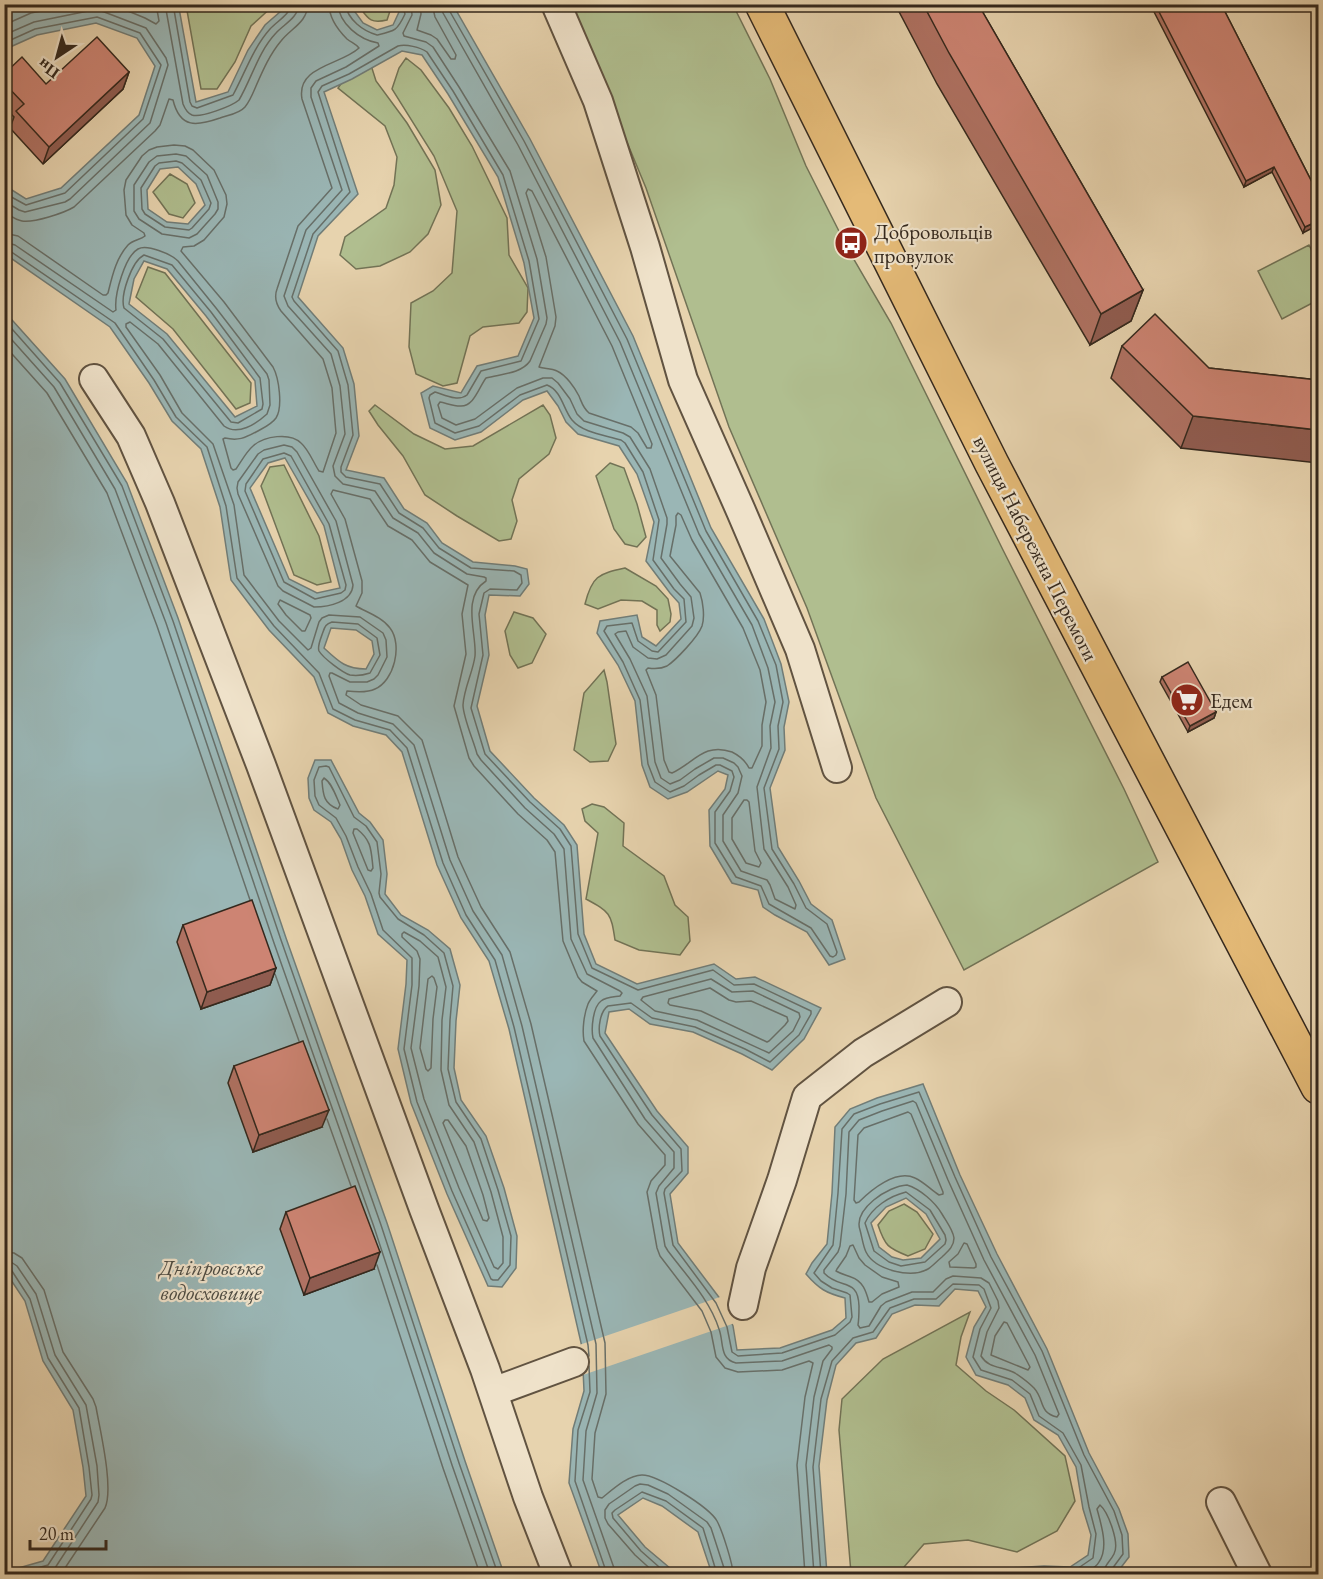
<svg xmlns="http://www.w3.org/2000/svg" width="1323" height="1579" viewBox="0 0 1323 1579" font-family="'EB Garamond',serif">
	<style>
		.green { fill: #b0be8f; stroke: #727356; stroke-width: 1.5 }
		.water { fill: #9ab6b5; stroke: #717d78; stroke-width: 1.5; fill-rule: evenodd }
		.pier { fill: #e7d3ae }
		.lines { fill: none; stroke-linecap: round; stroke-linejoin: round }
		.shore { stroke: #676f69; stroke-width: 1.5 }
		.street-casing { stroke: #615341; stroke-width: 32 }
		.primary-casing { stroke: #34281d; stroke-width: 36 }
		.street { stroke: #efe2ca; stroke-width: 28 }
		.primary { stroke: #e4ba77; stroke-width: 33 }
		.wall { fill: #b07263; stroke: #34281d; stroke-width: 1.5 }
		.shaded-wall { fill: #905c50; stroke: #34281d; stroke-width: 1.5 }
		.building { fill: #cd8473; stroke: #34281d; stroke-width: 1.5 }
		.labels { text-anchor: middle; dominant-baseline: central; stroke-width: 4.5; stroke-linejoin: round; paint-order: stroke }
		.poi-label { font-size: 21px; fill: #34281d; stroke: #efe2ca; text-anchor: start }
		.street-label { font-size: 21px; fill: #34281d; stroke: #efe2ca }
		.water-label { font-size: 22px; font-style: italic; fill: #4e4c43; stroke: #efe2ca }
	</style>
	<rect width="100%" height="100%" fill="#e7d3ae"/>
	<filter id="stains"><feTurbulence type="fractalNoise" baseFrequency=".00333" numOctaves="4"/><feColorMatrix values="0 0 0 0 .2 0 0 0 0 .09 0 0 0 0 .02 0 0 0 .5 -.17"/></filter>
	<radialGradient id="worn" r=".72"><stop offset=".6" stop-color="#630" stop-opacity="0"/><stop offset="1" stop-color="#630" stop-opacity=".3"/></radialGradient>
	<path class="green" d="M186,5H274L251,26L235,62L217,89H201Z
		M358,5H387L390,11L387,20C369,24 368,18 358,5Z
		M570,5H733L770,79L806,166L849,251L891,323L1003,550L1124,789L1158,862L964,970L876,798L807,608L729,427L646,188Z
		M406,58L421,70L449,108L472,146L507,218L509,255L528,288L527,312L519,323L483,327L470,336L457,383L443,386L416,374L409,347L411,303L433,291L452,273L457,211L434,156L392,89L399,68Z
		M370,62L376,81L407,123L435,170L441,205L428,234L410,252L380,266L356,269L340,255L345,237L386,208L394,185L397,157L385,126L338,88L350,71Z
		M170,174L187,184L195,203L183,218L169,214L153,192Z
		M1309,245L1318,263V300L1282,319L1258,271Z
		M148,267L165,273L251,383L250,403L236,409L173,329L136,297Z
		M375,405L414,434L445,449L473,446L543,405L550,415L556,438L549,454L519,479L512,500L517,521L511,539L499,541L457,516L425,495L403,456L378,425L369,411Z
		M610,463L624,468L637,504L646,537L637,547L625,544L614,529L596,476Z
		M284,465L319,536L331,582L317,585L294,575L261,486L270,467Z
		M625,568L656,586L668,599L671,614L670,622L660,631L657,625V610L642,601L621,600L598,609L585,604C592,576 598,574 625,568Z
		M514,612L533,618L546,634L532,663L518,668L510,655L505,631Z
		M604,670L607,682L616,744L608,761L590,762L574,750L584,693Z
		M592,804L604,807L624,823L623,846L664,876L675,905L688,917L690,941L680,955L639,950L615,940C611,913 610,912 586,899L598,833L585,821L582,809Z
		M904,1204L917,1212L933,1234L925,1249L908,1256C888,1248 885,1246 878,1225L889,1211Z
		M970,1312L961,1337L956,1365L986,1391L1014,1410L1065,1456L1075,1501L1057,1531L1017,1552L968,1540L924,1544L898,1574L851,1573L839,1430L842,1399L883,1359Z"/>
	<path class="water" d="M8,5H177L179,8L196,102L228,92L248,50L265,25L288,5H350L363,23L377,30L393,25L399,12L395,5H453L530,139L633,336L711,528L764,619L781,664L789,702L784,727L785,750L770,788L778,847L799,881L811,904L832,920L845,959L829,965L807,932L775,915L763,907L758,890L732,883L710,846L709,810L725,789L728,775L718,771L687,792L668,799L650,787L642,765L635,701L618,665L597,633L600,621L637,615L642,637L656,646L681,619L679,603L670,593L646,561L654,522L637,474L619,446L578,434L566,422L558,406L547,391L523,400L481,432L455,440L430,428L421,393L433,386L461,393L477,366L518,356L534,318L524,263L498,177L448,94L422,55L402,51L352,79L324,92L358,194L318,236L298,297L343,348L354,384L359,436L346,470L384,478L404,509L427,523L442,543L473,562L515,566L527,569L529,584L520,596L489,595L485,615L489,655L477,706L490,751L534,798L564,825L577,845L584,934L596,964L637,984L714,964L736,979L755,977L821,1008L804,1039L772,1070L742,1054L693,1032L650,1024L629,1009L609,1012L605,1033L657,1111L688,1147V1173L670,1194L678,1243L721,1300L733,1326L737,1350L780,1348L832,1330L846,1318L845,1298C826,1293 819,1289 806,1274L812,1263L827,1244L832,1193L835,1127L850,1109L877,1098L923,1084L960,1175L997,1254L1047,1349L1089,1453L1119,1509L1128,1534L1129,1557L1116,1574H997L1010,1568L1044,1566L1070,1567L1088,1555L1091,1535L1083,1509L1076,1467L1058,1435L1034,1420L1025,1398L1008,1385L976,1375L966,1357L974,1327L986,1307L978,1291L955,1289L939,1306L915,1305L892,1314L876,1338L856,1343L836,1365L827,1400L819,1466L827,1574H712L698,1532L662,1506L643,1498L618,1515L645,1547L677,1574H602L569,1483L573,1429L584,1391L582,1347L509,1029L489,961L461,918L437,865L402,752L386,735L353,726L328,713L314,677L269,630L231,580L220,507L201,449L172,421L149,383L110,327L5,254L4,185L26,199L61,188L139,115L155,66L137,38L96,23L37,35L8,48L5,51V8ZM178,167L196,184L205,205L188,224L167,222L148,209L147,190L160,169ZM144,261L167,269L206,316L255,381L257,406L235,417L167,334L129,304L134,279ZM285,458L324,526L340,588L317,593L289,579L250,488L268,463ZM331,628L356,630L372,641L374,654L366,669C346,669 339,662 324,648ZM906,1198L926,1214L940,1239L921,1258L903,1260L892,1257L879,1247L871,1223L886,1207Z
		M4,311L65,379L127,483L178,618L286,938L387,1223L465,1461L504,1574H5V1567L15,1569L43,1561L86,1496L83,1467L73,1410L43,1361L25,1301L5,1271Z
		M315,760H331L359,813L370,822L383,840L387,874L385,894L401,915L428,930L450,949L460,985L456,1021L454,1068L461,1100L486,1136L504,1188L517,1236L516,1268L502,1287L488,1286L447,1194L411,1103L398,1049L406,984L407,960L378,934L365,896L352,870L341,839L331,822L314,810L309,798L308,778Z"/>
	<path class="pier" d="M723,1296L735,1323L580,1376L579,1345Z"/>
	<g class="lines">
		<path class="shore" d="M111,4L145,18L156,24L159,21L156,4
			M165,4L183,104C185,109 187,113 192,115C201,118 232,106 239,100C252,78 258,52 276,33C284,24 298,18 299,4
			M173,4L190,102L192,106L197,108L233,95C245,73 253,48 270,29C277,21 290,15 291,4
			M338,4C339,24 360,40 378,43L379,46L346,67L316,81L311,88V97L342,190L306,230L284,296L288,306L331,354L340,386L345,434L333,466L335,476L343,484L375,491L393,518L418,533L434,553L467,574L484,577L486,578V581C461,597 477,634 475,656C473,672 464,688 463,705C463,717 474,742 477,754L481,760L525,808L554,834L564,849L571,939L587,974L620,991L622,993L620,996C614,997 606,997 601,1001C593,1007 591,1028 593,1038L645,1119L674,1152V1168L659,1186L656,1193L665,1246L668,1251C686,1275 710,1300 719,1329C724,1342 719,1359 736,1363L782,1361L829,1345L832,1347V1349L823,1361L814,1397L806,1465L814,1574
			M345,4C348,20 363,31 377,35C395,31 397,31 405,14L402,4
			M411,4L412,15L403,33L404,36L426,42L433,47L459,87L510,171L537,259L547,318L546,324L530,361C521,374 500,374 486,378C479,387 474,407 460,406C453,406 446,403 440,402L438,405L442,418L456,425L475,419L517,388L543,378H552L558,383L570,399L577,414L584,421L623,433L630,437L650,469L667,518V524L661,558L680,584L691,597L694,618L692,626L666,655L657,659L648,658L633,647L626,631L618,632L615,634L630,659L647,696L655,762L661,778L670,784L680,780L695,769L714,758H723L734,763L738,767L742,776L738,793L723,815V841L741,871L767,880L770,885L775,899L795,909L796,905L788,887L764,849L757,787L771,748L770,726L775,702L768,668L752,625L699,534L620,342L518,145L443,13L441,4
			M420,4L421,14L417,30L431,35L437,39L451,59H455L456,55L435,17L432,4
			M449,4V10L524,141L627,339L706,531L758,621L776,665L783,702L778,726L779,749L764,788L772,849L794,884L806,908L827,924L837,952L836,955L833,957L830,956L811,928L769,904L761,886L736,877L715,843V812L730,791L734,777L732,771L720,765H716L699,775L684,786L670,792L655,782L648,764L640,700L623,662L604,631L607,626L632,623L638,641L652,651L658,652L686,622L684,599L674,589L653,560L659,520L643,472L625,443L621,440C605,435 583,433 572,420C563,409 562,391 547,385L520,395L479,426L455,433L435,423L429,398L430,395L435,392C445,395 458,402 467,395L481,371L521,361L539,319L529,261L503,175L453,91L427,52C420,47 406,44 398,46L349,74L322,86L318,92L350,192L313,234L292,297L294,301L338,351L348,385L353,435L341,467V472L346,477L380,484L399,513L423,528L439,548L471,568L514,571L521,575L522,583L517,590L490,589L484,593L479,614L483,655L471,708L485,754L530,802L560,829L571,846L578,934L592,968L638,990L713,970L734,985L754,984L811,1011V1014L799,1035L770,1062L745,1049L695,1027L652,1018L631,1003L608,1006C600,1011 598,1028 600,1036L652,1115L681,1149L682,1171L665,1189L664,1193L673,1245L716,1303L727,1327L732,1352L738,1356L782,1353L835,1335L850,1322L852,1317L850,1295L847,1293L832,1288L821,1281L814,1273L833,1245L838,1193L842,1129L854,1114L880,1104L919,1092L955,1177L991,1257L1042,1351L1084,1455L1114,1511L1122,1535L1123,1554L1112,1569L1111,1574
			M4,25L31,13L75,4
			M4,35L34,22L93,10H99L146,28L166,58L168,65L150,123L70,199L65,202L25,212L19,210L4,201
			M4,43L35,29L97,17L140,33L161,65L143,119L65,193L26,205L4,193
			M176,154L186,156L207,175L218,202V209L215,214L197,234L189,238L162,234L139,219L134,211V185L149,162L157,156Z
			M176,161L182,163L201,180L211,203L209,209L192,228L189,230L165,227L145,214L142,209L141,188L155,166L159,163Z
			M528,189L532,191L612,346L652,444L651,448H647L638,433L631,427L589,413C583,408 582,403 579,396C575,388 566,375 557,371C551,368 544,369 539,367L555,326L556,317L546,257L526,193Z
			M4,212C10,215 15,220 22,221C34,223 64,213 74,207L155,131L160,125L169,99L173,100C180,129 197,126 220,118C228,115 239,114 245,107C250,101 253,93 256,86C263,70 270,54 281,41C291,28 307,23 308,4
			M4,233L18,236L103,295H106L108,293C112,277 116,258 128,245C133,240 140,240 145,236L144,233L132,225L126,215L124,190L126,180L142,156L149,150L157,147L174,145L185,146L193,150L214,170L226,195L227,204L224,217L204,240L194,246L183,247L181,251L224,302L273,367C279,378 283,407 276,418C271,425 263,428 256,432C245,438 238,441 225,438L223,439L231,468L233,470L236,469C241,462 246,452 253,446C264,436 290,432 301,443C309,450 313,462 319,471L323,472L336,433L332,388L323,359L281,311C276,304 274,297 277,289L298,226L332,188L302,99C296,66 341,65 359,48C356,44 352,43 347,39C338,30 329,17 329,4
			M4,242L15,245L113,312L116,310C114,295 125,256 138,249C147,244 171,254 178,261L216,308L267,374L269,380L270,405L267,414C256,424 238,436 224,426L158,344L130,322L126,324V327L160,375L182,413L213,444L234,505L244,575L279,621L308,650L311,648L319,622L322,618L329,615L360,617L383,633L386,640L387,657L378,675L374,679L367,682H350L332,673H330L329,676L339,703L358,713L393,724L414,745L450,860L473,911L502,955L522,1026L596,1344L597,1393L586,1431L583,1480L614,1568V1574
			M4,250L10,251L115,323L154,380L176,417L207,447L226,506L237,578L274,626L319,673L333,709L355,720L390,730L407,748L443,863L466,915L495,960L514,1027L588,1345L589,1356
			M144,255L172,265L211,312L260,378L263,404L262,409L238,423L231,422L163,339L124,308C120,295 132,261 144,255Z
			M4,320L60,383L122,486L173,621L281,940L381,1225L459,1463L498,1574
			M4,331L54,387L115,489L166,623L274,943L374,1227L452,1465L490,1574
			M4,345L47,393L107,493L157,626L250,900
			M284,445L292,447L297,452L336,521L353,585C352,602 329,607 314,607L283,591L278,586L238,494L237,488L238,482L258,454L264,450Z
			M284,453L291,456L329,524L346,585L345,590L341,593L315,599L284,582L245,491L246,484L263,459Z
			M678,513L681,515L692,540L743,628L760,670L766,702L762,725V746L752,768H749C745,760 740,756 732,752C704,742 694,763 672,773L669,772L664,760L656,695L646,670L648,668C655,669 661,669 667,666C676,660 698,637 702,626C705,617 703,602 700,593L670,556L676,525V516Z
			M280,600L310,615L311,618L305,631H302L286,615L278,604Z
			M332,622L358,624L377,638L380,655L370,673C364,675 356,676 350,675C343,673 323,658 319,651C317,646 321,638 323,632C325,626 326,624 332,622Z
			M326,766L329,767L354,817L366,826L377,842L381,874L379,893L380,897L398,919L424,935L444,953L453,986L450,1020L448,1069L456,1102L481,1139L498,1190L511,1236L510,1265L498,1280H493L491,1279L452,1191L417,1102L404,1049L412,985V958L383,930L371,894L358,867L346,836L336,818L319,805L315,796L314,780L319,767Z
			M324,778C332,783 336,796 340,805L338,809C324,804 323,795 322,781Z
			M744,800H747L749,802L755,851L761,863L759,867L746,863L732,839V818Z
			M354,829H357C372,841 371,850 373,868L371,871L368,870L353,833Z
			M404,932L420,941L438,957L446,987L442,1020L441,1070L449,1105L474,1142L491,1192L503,1237V1263L498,1269L494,1267L459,1188L424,1099L411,1048L419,986L420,959L417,951L402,937V934Z
			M275,974L299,1041
			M432,976L434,978L437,987L433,1019L431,1068L428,1071L426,1069L420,1048L428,979Z
			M711,979L732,992L753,991L799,1013L800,1017L793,1031L769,1053L697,1020L655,1011L641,1000L643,997Z
			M710,988L729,1000L736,1002L751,1001L787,1017L788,1021L785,1025L769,1041L767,1042L701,1011L670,1005L668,1003L669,999Z
			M913,1101L916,1103L948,1180L984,1260L1035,1355L1059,1414L1057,1417C1038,1412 1045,1400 1034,1388C1029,1383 1021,1377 1015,1373C1002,1366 989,1369 981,1356L987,1332L999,1308L998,1301L989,1283L981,1278L953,1276L946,1279L933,1292H912L886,1302L881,1306L869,1326L860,1328L858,1325C859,1319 859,1313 859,1306C858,1277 840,1290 824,1273V1270L838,1252L840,1246L846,1194L849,1132L859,1120L882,1111Z
			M908,1112L911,1114L943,1192V1194L939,1195C931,1190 924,1182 915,1178C896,1169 871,1190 859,1202L856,1203L854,1200L858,1135L864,1128Z
			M327,1119L351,1186
			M445,1120H448L466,1146L483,1195L489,1218L487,1221L483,1220L443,1123Z
			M907,1185C920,1189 935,1202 942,1214C946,1221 953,1230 954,1238C954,1247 947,1252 942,1257C937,1261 933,1266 928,1269C911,1279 875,1270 866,1252C863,1246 862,1237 860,1230C853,1209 888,1186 907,1185Z
			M906,1192L930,1210L945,1235L946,1240L945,1244L925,1262L901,1266L889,1262L874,1251L865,1223C872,1207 890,1196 906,1192Z
			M964,1243L967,1244L976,1264V1267L974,1268L950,1267L949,1262L958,1254Z
			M853,1245L859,1258L865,1265L882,1277L898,1282L899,1287L882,1294L872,1302H869C866,1291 863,1281 851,1277C846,1275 841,1274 836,1271L837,1269L846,1256L850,1246Z
			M4,1252L14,1253L22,1258L44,1290L63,1352L93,1399L96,1407C100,1430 114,1488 105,1508L61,1574
			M4,1261L11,1262L17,1266L36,1294L55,1355L86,1405L97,1466L99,1495L98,1502L55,1568L51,1572L45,1574
			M377,1265L443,1468L480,1574
			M4,1269L12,1271L30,1299L48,1358L79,1408L89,1467L92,1495L91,1499L48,1565L17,1574
			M1004,1322L1007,1323L1030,1367L1028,1370L991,1355L995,1336Z
			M589,1366L590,1392L578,1430L575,1481L607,1574
			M656,1574L635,1555L608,1524L605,1518V1510L609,1504L635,1486L640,1484L648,1485L668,1494L707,1522L711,1528L724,1568V1574
			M667,1574L641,1551L613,1518L612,1513L615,1510L642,1492L666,1501L703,1528L717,1574
			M733,1574C733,1564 722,1530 717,1521C709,1507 658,1475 642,1475C628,1475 612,1490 602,1498L598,1497L592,1479L595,1433L606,1394L605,1343L531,1024L510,952L481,907L458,857L422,740L398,716L361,705L346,695L347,691C356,692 367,693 375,689C394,681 403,645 390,628C382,617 366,612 356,606L362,593V581L345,519L331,494L333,490L370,499L388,526L412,540L430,562L468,585L462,614L466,654L454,706L469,758L474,766L518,814L547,840L555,852L563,941L578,977L582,982L597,991C594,995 590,999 588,1004C584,1014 582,1030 584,1041L638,1124L665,1155V1165L651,1181L647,1192L657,1248L660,1256L702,1311L711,1332L716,1357L725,1368L738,1372L782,1370L809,1361L813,1363L805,1397L797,1465L805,1574
			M821,1574L813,1467L821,1399L832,1361L853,1338L873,1332L890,1308L914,1299H936L953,1284L979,1285L984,1289L991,1308L980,1329L973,1357L981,1370L1012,1380L1030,1394L1039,1416L1063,1433L1081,1465L1089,1507L1096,1534L1093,1558L1071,1573L1044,1572L1010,1574
			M1083,1574C1088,1571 1096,1568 1099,1562C1109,1548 1101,1524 1097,1509L1100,1505C1108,1512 1120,1543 1114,1554C1110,1562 1104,1565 1103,1574"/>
		<defs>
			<path id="street" d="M556,4L598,101L645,247L683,380L741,511L800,649L837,768
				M94,379L131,436L160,503L261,765L424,1209L485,1369L528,1497L558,1574
				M743,1305L751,1268L782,1180L807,1097L863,1053L947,1002
				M493,1392L574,1362
				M1221,1502L1257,1574"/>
			<path id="primary" d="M762,4L992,464L1318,1087"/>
		</defs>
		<use href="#street" class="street-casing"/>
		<use href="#primary" class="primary-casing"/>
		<use href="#street" class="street"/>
		<use href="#primary" class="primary"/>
	</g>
	<path class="wall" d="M895,4H978L1143,290L1131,321L1090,345L937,84Z
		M1150,4H1221L1318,194L1303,233L1272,172L1244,187Z
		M129,72L123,89L43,164L10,128L14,117L4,107V74L46,84Z
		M1122,346L1209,368L1318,380L1181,448L1111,378Z
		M1162,677L1216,712L1214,718L1188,732L1160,682Z
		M183,925L276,968L270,985L201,1009L177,942Z
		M234,1066L322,1127L253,1152L228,1083Z
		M286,1212L374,1269L304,1295L280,1229Z"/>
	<path class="shaded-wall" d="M129,72L123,89L43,164L49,147Z
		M1274,167L1272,172L1244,187L1246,181Z
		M1318,221V225L1303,233L1305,227Z
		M1143,290L1131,321L1090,345L1101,314Z
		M1193,416L1318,430V463L1181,448Z
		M1216,712L1214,718L1188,732L1190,726Z
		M276,968L270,985L201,1009L207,992Z
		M329,1110L322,1127L253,1152L259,1135Z
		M380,1252L374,1269L304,1295L310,1278Z"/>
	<path class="building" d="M923,4H978L1143,290L1101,314L949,53Z
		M1155,4H1221L1318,194V221L1305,227L1274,167L1246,181Z
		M97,37L129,72L49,147L16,111L24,104L4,83V74L22,57L46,84Z
		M1155,314L1209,368L1318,380V430L1193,416L1122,346Z
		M1188,662L1216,712L1190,726L1162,677Z
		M252,900L276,968L207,992L183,925Z
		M303,1041L329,1110L259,1135L234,1066Z
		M355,1186L380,1252L310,1278L286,1212Z"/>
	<defs>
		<symbol id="bus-disc" viewBox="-11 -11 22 22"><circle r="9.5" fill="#8f2418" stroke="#efe2ca"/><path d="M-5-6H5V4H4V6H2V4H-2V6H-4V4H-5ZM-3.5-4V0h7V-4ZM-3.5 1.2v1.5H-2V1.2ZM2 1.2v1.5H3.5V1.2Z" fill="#fff"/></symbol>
		<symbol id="supermarket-disc" viewBox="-11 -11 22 22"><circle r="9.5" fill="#8f2418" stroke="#efe2ca"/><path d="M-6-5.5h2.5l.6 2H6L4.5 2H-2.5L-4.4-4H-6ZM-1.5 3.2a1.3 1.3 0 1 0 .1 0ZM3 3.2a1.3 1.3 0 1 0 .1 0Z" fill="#fff"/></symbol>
	</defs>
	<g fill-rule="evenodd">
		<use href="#bus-disc" x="832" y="224" width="38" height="38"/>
		<use href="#supermarket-disc" x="1168" y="681" width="38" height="38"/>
	</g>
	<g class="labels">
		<g class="poi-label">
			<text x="874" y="231">Добровольців<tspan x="874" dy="24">провулок</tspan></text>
			<text x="1210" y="700">Едем</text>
		</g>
		<g class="street-label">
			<text transform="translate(1036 548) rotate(63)">вулиця Набережна Перемоги</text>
		</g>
		<g class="water-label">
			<text x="211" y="1267">Дніпровське<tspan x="211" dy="25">водосховище</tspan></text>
		</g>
	</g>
	<rect width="1323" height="1579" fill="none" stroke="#e7d3ae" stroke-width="24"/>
	<rect x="6" y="6" width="1311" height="1567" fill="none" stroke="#34281d" stroke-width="3"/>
	<rect x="12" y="12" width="1299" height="1555" fill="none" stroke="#34281d" stroke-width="1.5"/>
	<g transform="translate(57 57) rotate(216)" stroke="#efe2ca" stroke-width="4.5" paint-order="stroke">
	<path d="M0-4.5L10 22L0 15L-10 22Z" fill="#34281d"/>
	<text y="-9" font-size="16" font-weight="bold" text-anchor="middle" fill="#34281d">Пн</text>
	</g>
	<path d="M30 1540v9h76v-9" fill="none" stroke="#34281d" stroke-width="3"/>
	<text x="39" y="1540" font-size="18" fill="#34281d" stroke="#efe2ca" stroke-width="4.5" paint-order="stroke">20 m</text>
	<rect width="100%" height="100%" filter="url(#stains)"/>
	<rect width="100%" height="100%" fill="url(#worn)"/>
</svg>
